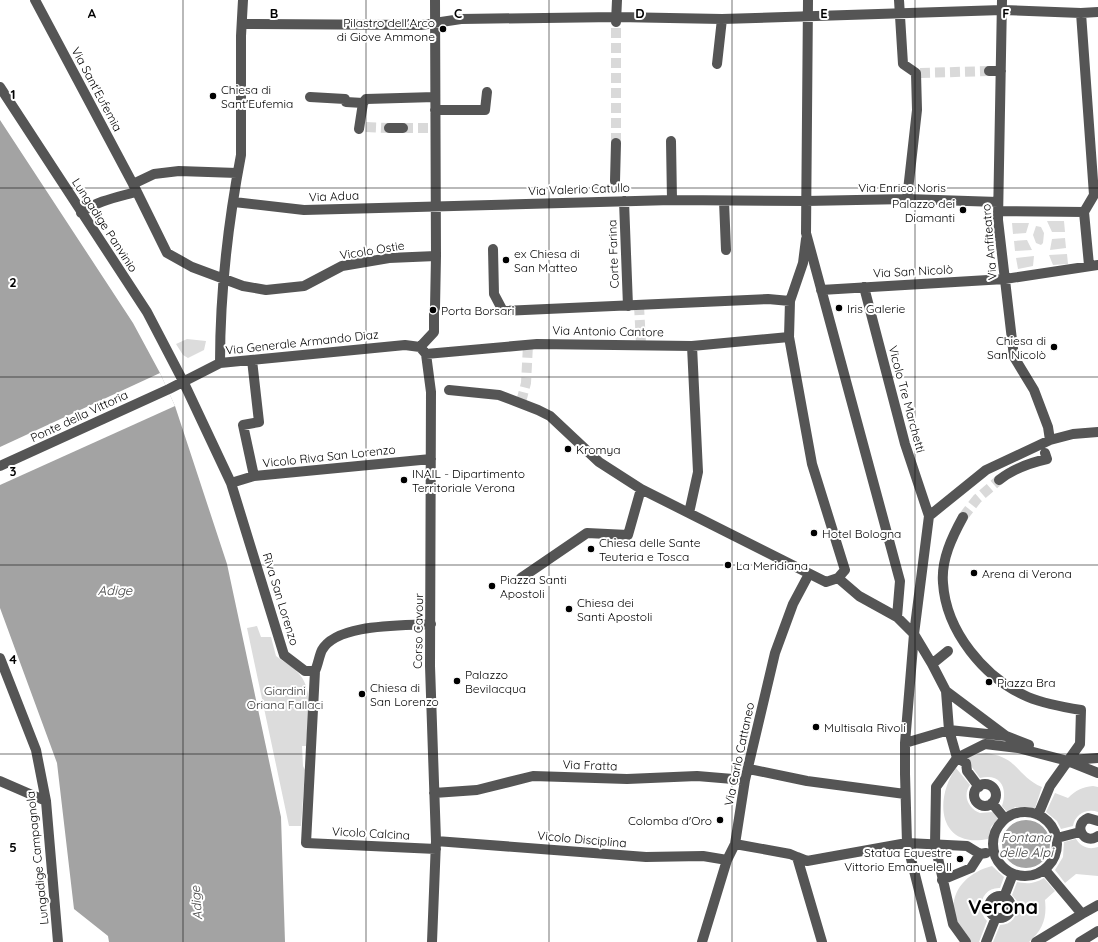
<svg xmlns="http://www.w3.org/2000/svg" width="1098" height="942" viewBox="0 0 1098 942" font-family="Quicksand,sans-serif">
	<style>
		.green { fill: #dcdcdc }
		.water { fill: #a3a3a3 }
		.pier { fill: #fff }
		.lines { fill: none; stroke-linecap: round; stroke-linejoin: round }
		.minor-tunnel { stroke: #d9d9d9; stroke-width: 10; stroke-dasharray: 10 5; stroke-linecap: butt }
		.minor { stroke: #555; stroke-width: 10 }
		.grid { fill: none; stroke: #000; stroke-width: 1; stroke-opacity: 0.55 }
		.poi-dot { fill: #000; stroke: #fff; stroke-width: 1.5 }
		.labels { text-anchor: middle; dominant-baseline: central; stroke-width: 4; stroke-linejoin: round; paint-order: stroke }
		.poi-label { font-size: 12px; fill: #000; stroke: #fff; text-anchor: start }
		.street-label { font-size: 12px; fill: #000; stroke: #fff }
		.park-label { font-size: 12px; fill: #333; stroke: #fff }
		.water-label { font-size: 13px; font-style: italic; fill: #444; stroke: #fff }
		.town-label { font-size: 20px; font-weight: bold; fill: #000; stroke: #fff }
		.grid-label { font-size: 13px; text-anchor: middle; font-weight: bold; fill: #000; stroke: #fff; stroke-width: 4; stroke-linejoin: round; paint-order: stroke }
	</style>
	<rect width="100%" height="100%" fill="#fff"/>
	<path class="green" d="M1047,221H1064L1065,232H1052Z
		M1012,223H1029L1026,233L1013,234Z
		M1036,226L1041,227L1044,233L1043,243L1041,245L1036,243L1033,235Z
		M1065,238L1066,248L1050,250L1052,239Z
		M1027,240L1032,250L1015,251L1014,241Z
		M1067,254L1068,264L1053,265L1049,255Z
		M1034,256L1033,266L1018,269L1016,258Z
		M187,339L206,341L204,350L188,358L183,355L176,344Z
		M257,626L261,637H271L276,656C284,662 294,667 300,675C315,693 307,725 306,746H302L303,766L305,770L301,826H289L247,628Z
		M986,753C1019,757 1017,777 1042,787L1035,808L1015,807L1007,812L1002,806C1008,788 1001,773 980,778L966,759L973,755Z
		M956,768L970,785C962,796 969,809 980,813L993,812L998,819L991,827L988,839C938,849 934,799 956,768Z
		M1093,786L1098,787V812C1087,808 1075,814 1073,826L1061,829L1057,821L1046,812L1055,793L1068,798C1076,790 1082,787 1093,786Z
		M1076,839C1081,847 1089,850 1098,847V876L1076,874L1065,883L1055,870L1063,857L1064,842Z
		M992,866L1004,877L1000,888C982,887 975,909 987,921L979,942H969C965,937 960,932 958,927C944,897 964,873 992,866Z
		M1044,878L1055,891L1045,900C1047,918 1043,930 1029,942H993L1000,925C1013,925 1019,914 1017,901L1012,895L1017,882C1027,884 1034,884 1044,878Z"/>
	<path class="water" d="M0,120L133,323L160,373L175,406L227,564L281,817L285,942H109L108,936L74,909L57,763L0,608Z
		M1002 844a24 24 0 1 1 48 0a24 24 0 1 1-48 0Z"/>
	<path class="pier" d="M160,373L175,406L0,485V447Z"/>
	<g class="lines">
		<path class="minor-tunnel" d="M920,73L989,71
			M366,127L389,128
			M403,128H435
			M616,143V23
			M615,181L616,192
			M639,305L641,344
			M521,402L526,383L528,345
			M963,517L977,499L999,480"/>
		<path class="minor" d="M35,0L133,184L167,253L192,267L243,286L266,290L304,286L342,266L389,258L436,256
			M808,0L806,233L900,581L897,617
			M899,0L903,64L916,73L917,110L907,199
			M1002,0L998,220L1014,357L1034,390L1048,427L1050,440
			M1081,13L1094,195L1084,212
			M616,22L617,0
			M243,24L421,25L461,19L617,17L722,19L1002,10L1081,13L1098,12
			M717,64L722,19
			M989,71H1001
			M0,87L147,312L183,381L231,483L284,655L305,671H315L306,843L436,849
			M310,97L345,99L346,102L363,103
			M435,110H485L487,92
			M389,128H403
			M359,129L363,103L366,99L435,97
			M671,141L672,200
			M615,181L616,143
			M133,184L154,174L179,171L237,173
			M624,201L628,306
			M724,201L726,250
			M234,202L304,210L672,200L806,201L907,199L998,202
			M998,211L1084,212
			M1084,212L1089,265
			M81,213C96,201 118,197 136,192
			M806,239L803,263L790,301L789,337L812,464L845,570L838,578
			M493,249L494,294L503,311L768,299L790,301
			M864,287L905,444L929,516
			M821,290L1005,279L1098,265
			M435,308L436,256L435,0
			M420,347L426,354L431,392L430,666L436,841L432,942
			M420,347L434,332V311
			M426,354L537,344L692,346L789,337
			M252,360L259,422L243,425L254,476
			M220,363C220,293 228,223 241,155V36L243,0
			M449,390L499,395L538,410L550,416L599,462L641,489L826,582L838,578
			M0,466L169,389L220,363L405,345L420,347
			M999,480C1013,469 1029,463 1047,459L1045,453
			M231,483L254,476L431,459
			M689,513L698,472L692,346
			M963,517C952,537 941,560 943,583C946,631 984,678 1028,697C1045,704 1062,707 1081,710L1080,744L1050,786L1038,815
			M521,578L587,533L628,535L641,489
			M838,578L859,596L897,617L914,634L932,664L946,691L1006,736
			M0,658L36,750L46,801L58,942
			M932,664L948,651
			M315,671C318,665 319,656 322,650C337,623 403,626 431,624
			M946,691L949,730L957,758L966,763L967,771L979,787
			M905,743L949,730L1006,736L1029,745
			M1070,760L1098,758
			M749,769L807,781L905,794
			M0,781L46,801
			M974 795a11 11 0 1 1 22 0a11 11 0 1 1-22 0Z
			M434,793L477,790L533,776L627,779L697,776L745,780
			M992,803L1005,819
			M993 844a32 32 0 1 1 64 0a32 32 0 1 1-64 0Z
			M1098,821L1088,818C1072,825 1084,846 1098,836
			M1057,838L1080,832
			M436,841L646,857L703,856L727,860
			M735,844L790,854L797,857L822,942
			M797,857L807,861L907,843L967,846L980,854
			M942,880L971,868L980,854L986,853
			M989 907a11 11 0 1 1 22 0a11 11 0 1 1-22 0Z
			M1004,897L1013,874
			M1082,914L1098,905
			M702,942L727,860L735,844L745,780L775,653L793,604L809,574
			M932,942L907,843L905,774V743L914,634L929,516L986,470L1050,440L1073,434L1098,432
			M966,942L953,924L935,845L936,787L957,758L985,744L1018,748L1068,761L1098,773
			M986,942L996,917
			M1036,942L1082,914L1045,870
			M1080,942L1098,931"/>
	</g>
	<path class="grid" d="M183,0V942M366,0V942M549,0V942M732,0V942M915,0V942M0,188H1098M0,377H1098M0,565H1098M0,754H1098"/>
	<g class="poi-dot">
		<circle cx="443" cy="29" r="4"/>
		<circle cx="213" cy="96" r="4"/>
		<circle cx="963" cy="210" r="4"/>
		<circle cx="506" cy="260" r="4"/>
		<circle cx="839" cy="308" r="4"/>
		<circle cx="433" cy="310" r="4"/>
		<circle cx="1054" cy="347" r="4"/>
		<circle cx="568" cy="449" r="4"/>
		<circle cx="404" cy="480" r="4"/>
		<circle cx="814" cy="533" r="4"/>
		<circle cx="591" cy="549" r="4"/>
		<circle cx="728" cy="565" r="4"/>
		<circle cx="974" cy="573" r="4"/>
		<circle cx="492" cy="586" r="4"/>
		<circle cx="569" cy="609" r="4"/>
		<circle cx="457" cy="681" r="4"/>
		<circle cx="989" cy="682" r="4"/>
		<circle cx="362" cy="694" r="4"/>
		<circle cx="816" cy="727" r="4"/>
		<circle cx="720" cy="820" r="4"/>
		<circle cx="960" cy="859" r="4"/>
	</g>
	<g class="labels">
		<g class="poi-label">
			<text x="435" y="22" text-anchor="end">Pilastro dell'Arco<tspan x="435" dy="14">di Giove Ammone</tspan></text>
			<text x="221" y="89">Chiesa di<tspan x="221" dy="14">Sant'Eufemia</tspan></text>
			<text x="955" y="203" text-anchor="end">Palazzo dei<tspan x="955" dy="14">Diamanti</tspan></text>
			<text x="514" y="253">ex Chiesa di<tspan x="514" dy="14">San Matteo</tspan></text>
			<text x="847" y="308">Iris Galerie</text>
			<text x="441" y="310">Porta Borsari</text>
			<text x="1046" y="340" text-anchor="end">Chiesa di<tspan x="1046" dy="14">San Nicolò</tspan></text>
			<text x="576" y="449">Kromya</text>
			<text x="412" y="473">INAIL - Dipartimento<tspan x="412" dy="14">Territoriale Verona</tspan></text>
			<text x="822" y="533">Hotel Bologna</text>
			<text x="599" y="542">Chiesa delle Sante<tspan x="599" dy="14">Teuteria e Tosca</tspan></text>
			<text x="736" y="565">La Meridiana</text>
			<text x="982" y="573">Arena di Verona</text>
			<text x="500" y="579">Piazza Santi<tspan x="500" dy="14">Apostoli</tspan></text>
			<text x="577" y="602">Chiesa dei<tspan x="577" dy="14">Santi Apostoli</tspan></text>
			<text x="465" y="674">Palazzo<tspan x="465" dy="14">Bevilacqua</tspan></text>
			<text x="997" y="682">Piazza Bra</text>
			<text x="370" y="687">Chiesa di<tspan x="370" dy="14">San Lorenzo</tspan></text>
			<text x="824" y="727">Multisala Rivoli</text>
			<text x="712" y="820" text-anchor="end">Colomba d'Oro</text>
			<text x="952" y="852" text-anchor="end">Statua Equestre<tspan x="952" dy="14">Vittorio Emanuele II</tspan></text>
		</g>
		<g class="street-label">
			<text transform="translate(97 89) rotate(62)">Via Sant'Eufemia</text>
			<text x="902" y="187">Via Enrico Noris</text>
			<text transform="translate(579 189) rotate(-2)">Via Valerio Catullo</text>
			<text transform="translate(334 196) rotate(-2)">Via Adua</text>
			<text transform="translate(105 225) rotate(57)">Lungadige Panvinio</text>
			<text transform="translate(989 242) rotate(-95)">Via Anfiteatro</text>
			<text transform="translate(372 250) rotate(-9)">Vicolo Ostie</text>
			<text transform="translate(613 254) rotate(-92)">Corte Farina</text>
			<text transform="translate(913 271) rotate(-3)">Via San Nicolò</text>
			<text transform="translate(608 331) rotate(1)">Via Antonio Cantore</text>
			<text transform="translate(302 342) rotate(-6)">Via Generale Armando Diaz</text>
			<text transform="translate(907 399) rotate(75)">Vicolo Tre Marchetti</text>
			<text transform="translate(79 416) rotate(-25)">Ponte della Vittoria</text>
			<text transform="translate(329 456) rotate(-6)">Vicolo Riva San Lorenzo</text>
			<text transform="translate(281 599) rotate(73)">Riva San Lorenzo</text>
			<text transform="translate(418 631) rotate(-89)">Corso Cavour</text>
			<text transform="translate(739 754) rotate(-78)">Via Carlo Cattaneo</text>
			<text transform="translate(590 765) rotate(2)">Via Fratta</text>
			<text transform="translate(371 833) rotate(3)">Vicolo Calcina</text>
			<text transform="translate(582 839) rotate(5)">Vicolo Disciplina</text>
			<text transform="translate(37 858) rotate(-96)">Lungadige Campagnola</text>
		</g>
		<g class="park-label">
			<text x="285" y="690">Giardini<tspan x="285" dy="14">Oriana Fallaci</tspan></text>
		</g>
		<g class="water-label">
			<text x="115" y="590">Adige</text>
			<text x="1026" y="837">Fontana<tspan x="1026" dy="15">delle Alpi</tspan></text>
			<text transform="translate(196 903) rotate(-94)">Adige</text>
		</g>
		<g class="town-label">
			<text x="1003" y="906">Verona</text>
		</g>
	</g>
	<g class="grid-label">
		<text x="92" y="18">A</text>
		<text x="274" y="18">B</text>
		<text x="458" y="18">C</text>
		<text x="640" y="18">D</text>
		<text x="824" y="18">E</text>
		<text x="1006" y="18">F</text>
		<text x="13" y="99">1</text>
		<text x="13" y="287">2</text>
		<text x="13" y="476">3</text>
		<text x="13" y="664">4</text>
		<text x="13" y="852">5</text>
	</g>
</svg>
